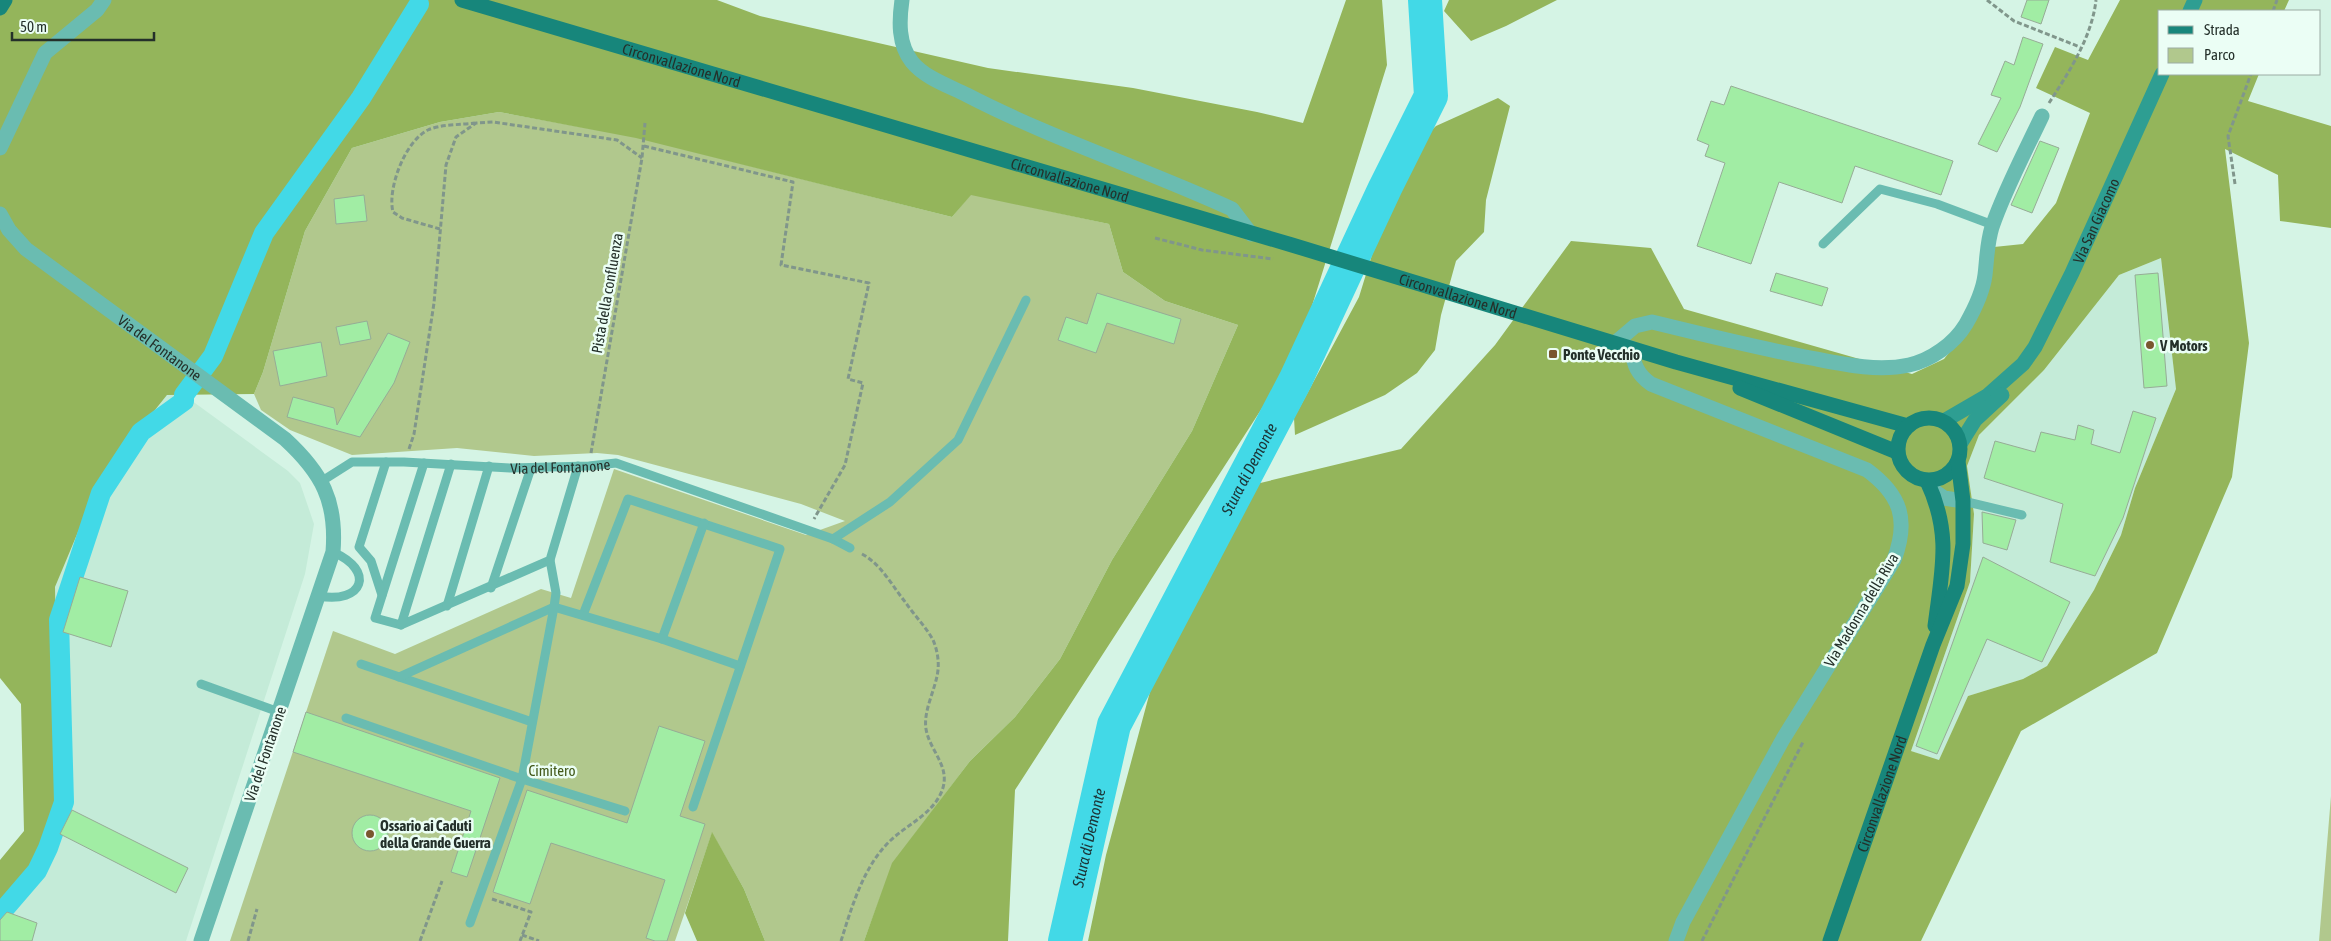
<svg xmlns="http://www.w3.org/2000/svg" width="2331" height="941" viewBox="0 0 2331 941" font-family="'Asap Condensed',sans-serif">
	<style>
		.built { fill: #c4ebd8 }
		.green { fill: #b1c88d }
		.forest { fill: #94b55b; fill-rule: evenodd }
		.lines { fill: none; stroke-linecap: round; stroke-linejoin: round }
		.canal { stroke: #42d9e7; stroke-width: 20 }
		.river { stroke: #42d9e7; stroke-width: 34 }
		.building { fill: #a1eda4; stroke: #96ac96 }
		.path { stroke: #80968b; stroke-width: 3; stroke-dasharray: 5 2.5; stroke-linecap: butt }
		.service { stroke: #6abcb1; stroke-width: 9 }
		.minor { stroke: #6abcb1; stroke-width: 15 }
		.secondary { stroke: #2e9e92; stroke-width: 15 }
		.primary { stroke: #17867b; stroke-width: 15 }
		.poi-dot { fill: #7a562f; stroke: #ebfef5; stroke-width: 2 }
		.labels { text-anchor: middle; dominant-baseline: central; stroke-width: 5; stroke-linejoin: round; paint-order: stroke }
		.street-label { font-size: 15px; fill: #24302a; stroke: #ebfef5 }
		.poi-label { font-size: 15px; font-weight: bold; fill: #24302a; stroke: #ebfef5; text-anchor: start }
		.park-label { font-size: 15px; fill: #425818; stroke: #ebfef5 }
		.water-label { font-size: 16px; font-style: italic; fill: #1c3436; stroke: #ebfef5 }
	</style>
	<rect width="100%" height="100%" fill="#d5f4e5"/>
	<path class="built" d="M2161,258L2176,389L2135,488L2121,535L2094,590L2047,666L2023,679L1968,696L1939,761L1911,751L1970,582L1974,514L1967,466L1979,435L2044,370L2119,275Z
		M167,395H184L288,471L300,483L314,524L305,574L186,941H0V906L34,869L59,806L55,587L98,475Z"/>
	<path class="green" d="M499,112L636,137L952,217L971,194L1109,224L1123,272L1165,301L1238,325L1192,431L1112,560L1060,659L1015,717L970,761L893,863L864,941H765L744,889L712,833L675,941H230L333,631L395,654L541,589L571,598L614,469L806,535L845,521L801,504L618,455L597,453L534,456L457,448L352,455L290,430L261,410L254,394L263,372L305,231L352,148L440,122Z
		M2331,796V941H2319Z"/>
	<path class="forest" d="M0,0H717L760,16L988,68L1133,88L1257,112L1303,123L1346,0H1382L1387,65L1297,354L1015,790L1008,941H864L892,863L970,761L1015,717L1060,659L1112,560L1192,431L1238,325L1165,301L1123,272L1109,224L971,195L952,217L636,138L499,112L440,122L352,148L305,231L263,372L254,394L167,395L101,477L55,587L59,806L34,869L0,906V860L24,831L21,704L0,678Z
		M1449,0H1557L1506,26L1471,41L1444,11Z
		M2120,0H2289L2284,11H2160V74H2259L2248,101L2331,126V228L2280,221L2278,175L2225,149L2249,343L2232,477L2157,653L2021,731L1921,941H1088L1106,855L1151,688L1256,484L1401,449L1495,345L1571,241L1651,248L1684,309L1912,374L1944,359L1973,323L1994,247L2023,244L2056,203L2090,113L2036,88L2055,47L2088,60ZM2161,258L2176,389L2135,488L2121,535L2094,590L2047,666L2023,679L1968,696L1939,760L1911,751L1970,582L1974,514L1967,466L1979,435L2044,370L2119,275Z
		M1498,98L1510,106L1486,200L1484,232L1456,261L1441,315L1435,350L1417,373L1385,395L1295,435L1294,418L1359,297L1384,216L1416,145L1436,126Z
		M712,832L744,889L765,941H697L685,913Z"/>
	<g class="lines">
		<path class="canal" d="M0,914L37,871L48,848L64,802L59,620L101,493L141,432L184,401V395L213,356L264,233L361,98L419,4"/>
		<path class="river" id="s1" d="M1065,941L1114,725L1296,379L1385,188L1431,96L1425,0"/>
	</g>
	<path class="building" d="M2027,0H2049L2041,24L2021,17Z
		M2023,37L2043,44L2020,107L1997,152L1978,144L2001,98L1991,95L2005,61L2014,65Z
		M1731,86L1953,161L1941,195L1855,166L1842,203L1779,182L1751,264L1697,246L1725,163L1705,156L1709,145L1697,140L1711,101L1724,105Z
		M2040,141L2059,148L2032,213L2011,205Z
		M364,195L367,221L336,224L334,199Z
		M1776,273L1828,288L1822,306L1770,291Z
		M2158,273L2167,386L2144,388L2135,275Z
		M1097,293L1181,319L1174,344L1107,323L1096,353L1058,340L1066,317L1087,324Z
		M367,321L371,339L340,345L336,327Z
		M388,333L410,342L394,383L360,437L287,417L293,397L334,408L337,425Z
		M321,342L327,376L280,386L273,351Z
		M2133,411L2156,418L2123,518L2095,576L2050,562L2063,504L1984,478L1995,441L2035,452L2041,432L2075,440L2078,425L2094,430L2091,444L2120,453Z
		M1982,512L2016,520L2007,550L1983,543Z
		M1983,557L2070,602L2042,662L1987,639L1937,754L1916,746Z
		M80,577L128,591L111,647L63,632Z
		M306,712L500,778L467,877L451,872L471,811L293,752Z
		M659,726L705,741L680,816L705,824L667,941H655L646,938L665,880L551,843L530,904L493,892L527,790L627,823Z
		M72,810L188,868L176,893L60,834Z
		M352 833a18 18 0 1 1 36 0a18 18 0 1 1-36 0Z
		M7,912L37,923L32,941H0V920Z"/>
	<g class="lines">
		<path class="path" d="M1987,0L2014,21L2080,47
			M2273,11L2277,0
			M2049,103C2069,72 2092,37 2096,0
			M644,146L793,182L781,265L869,283L848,379L863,383L845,465L814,519
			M2235,184L2228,136L2251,74
			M440,229L402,218L393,212C387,189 405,141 428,130C441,124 461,125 475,123
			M1155,238L1202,250L1273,259
			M409,449L414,434L434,303L446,165L456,137L476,123L493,122L617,140L642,158
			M591,453L642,158L645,123
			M492,899L531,912L520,941
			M522,935L539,941
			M248,941L257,909
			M420,941L442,881
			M841,941C852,906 864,865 891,840C907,825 928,816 939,797C955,769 930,753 926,729C923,710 936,689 938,670C939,660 937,649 933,640C926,627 914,615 906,603C892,586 881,563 860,553
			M1702,941L1803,742"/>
		<g class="service">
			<path d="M1823,244L1880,189L1937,204L1993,225"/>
			<path d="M424,463L375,618L401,625L550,560L578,466"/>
			<path id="s2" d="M322,481L352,462H404L510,468L589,466L616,463L833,539L850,548"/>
			<path d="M1963,501L2022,515"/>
			<path d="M833,539L890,502L958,440L1026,300"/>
			<path d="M491,588L531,468"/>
			<path d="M382,595L371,561L359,547L386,462"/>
			<path d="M319,596C363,604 376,571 333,552"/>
			<path d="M447,606L489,466"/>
			<path d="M583,615L628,499L780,549L693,807"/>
			<path d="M401,625L451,464"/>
			<path d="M662,639L704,523"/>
			<path d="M361,664L532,722"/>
			<path d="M399,677L554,607L662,639L740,666"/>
			<path d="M201,684L279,712"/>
			<path d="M346,718L522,779L625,811"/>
			<path d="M470,923L522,779L554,607L556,593L550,560"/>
		</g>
		<g class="minor">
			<path d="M902,0C899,21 898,44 912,62C925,78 949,86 967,95C1052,139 1145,169 1232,209L1251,234"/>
			<path d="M0,148L45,53L97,10L104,0"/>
			<path id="s3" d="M0,214L9,230L26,249L285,439C322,473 337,501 333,552L201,941"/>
			<path d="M1615,343L1635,326L1652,322C1705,335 1757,348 1811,358C1842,364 1877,372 1909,365C1931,360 1954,344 1966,324C1974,310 1983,291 1985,275C1987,258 1987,243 1992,227C2005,189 2025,152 2042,116"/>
			<path d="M1631,348C1634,365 1637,374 1651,384L1867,470C1901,495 1909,520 1894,560L1783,739L1683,922L1676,941"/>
			<path d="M1931,489L1944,498L1963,501"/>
		</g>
		<g class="secondary">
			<path d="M2190,11L2195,0"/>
			<path id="s4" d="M1944,421L1987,396L2023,364L2035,347L2072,273L2162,74"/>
			<path d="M1960,444L1975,420L2002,395"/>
		</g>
		<g class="primary">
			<path id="s5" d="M462,0L1292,245L1676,362L1908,426"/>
			<path d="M0,8L5,0"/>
			<path d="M1740,388L1897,452"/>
			<circle cx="1929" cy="449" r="31"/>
			<path d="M1927,481C1952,534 1942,570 1935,626"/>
			<path id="s6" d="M1830,941L1933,645L1957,586L1963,544V501L1958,461"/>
		</g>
	</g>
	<g class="poi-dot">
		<circle cx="2150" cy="345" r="5"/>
		<rect x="1548" y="349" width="10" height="10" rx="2.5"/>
		<circle cx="370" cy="834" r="5"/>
	</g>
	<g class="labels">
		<g class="street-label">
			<text stroke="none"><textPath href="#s5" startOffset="229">Circonvallazione Nord</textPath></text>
			<text stroke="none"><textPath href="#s5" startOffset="634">Circonvallazione Nord</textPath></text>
			<text stroke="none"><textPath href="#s4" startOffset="259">Via San Giacomo</textPath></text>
			<text transform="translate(607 293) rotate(-80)">Pista della confluenza</text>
			<text stroke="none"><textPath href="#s5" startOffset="1039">Circonvallazione Nord</textPath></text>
			<text stroke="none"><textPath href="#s3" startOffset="210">Via del Fontanone</textPath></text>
			<text stroke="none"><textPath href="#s2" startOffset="244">Via del Fontanone</textPath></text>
			<text transform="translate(1861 610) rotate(-59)">Via Madonna della Riva</text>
			<text transform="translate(265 754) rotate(-71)">Via del Fontanone</text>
			<text stroke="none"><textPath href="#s6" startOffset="156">Circonvallazione Nord</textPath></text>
		</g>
		<g class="poi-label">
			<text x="2160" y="345">V Motors</text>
			<text x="1563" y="354">Ponte Vecchio</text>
			<text x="380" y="825">Ossario ai Caduti<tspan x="380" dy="17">della Grande Guerra</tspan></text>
		</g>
		<g class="park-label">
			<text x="552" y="770">Cimitero</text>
		</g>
		<g class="water-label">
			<text stroke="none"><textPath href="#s1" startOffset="511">Stura di Demonte</textPath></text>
			<text stroke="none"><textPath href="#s1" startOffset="106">Stura di Demonte</textPath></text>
		</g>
	</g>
	<rect x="2158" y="10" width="162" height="65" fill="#ebfef5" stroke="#9baca4"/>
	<rect x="2168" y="26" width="25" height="8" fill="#17867b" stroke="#9baca4"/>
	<text x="2204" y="35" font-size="15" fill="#24302a">Strada</text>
	<rect x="2168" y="48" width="25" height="15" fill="#b1c88d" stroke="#9baca4"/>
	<text x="2204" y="60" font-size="15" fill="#24302a">Parco</text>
	<path d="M12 32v8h142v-8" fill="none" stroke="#24302a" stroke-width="2.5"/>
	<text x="20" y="32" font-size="15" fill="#24302a" stroke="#ebfef5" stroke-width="4" paint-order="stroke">50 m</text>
</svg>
